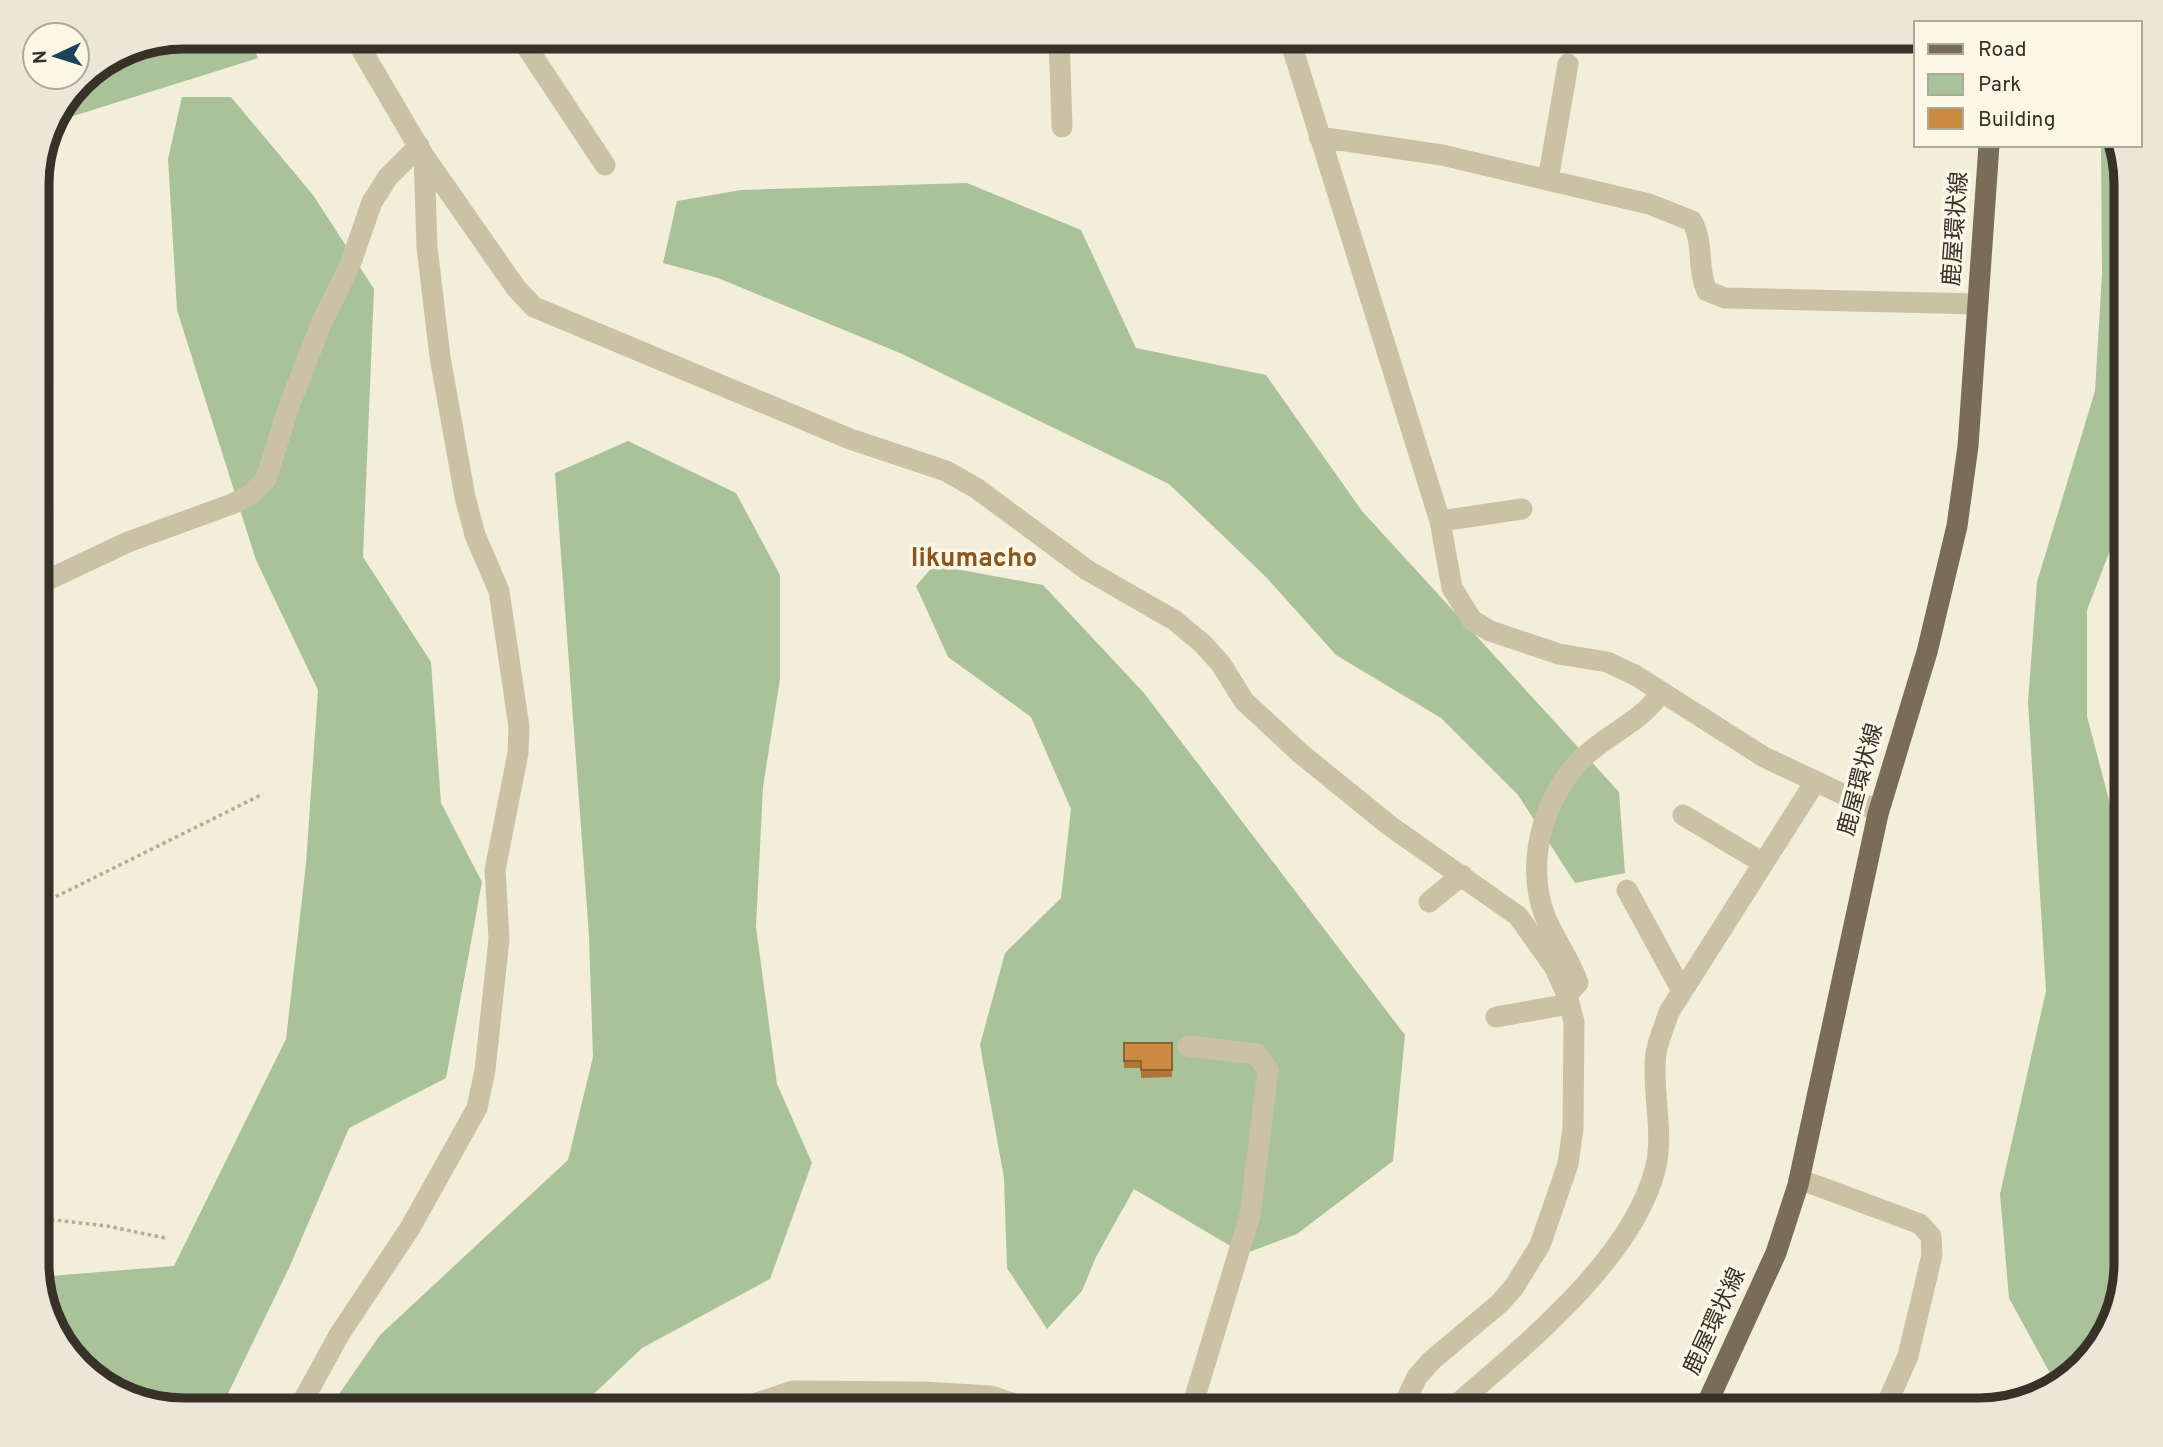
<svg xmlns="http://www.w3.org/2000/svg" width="2163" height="1447" viewBox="0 0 2163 1447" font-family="Overpass,'Noto Sans JP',sans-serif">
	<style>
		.green { fill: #a9c29a }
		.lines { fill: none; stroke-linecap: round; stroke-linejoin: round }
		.path { stroke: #b7ac90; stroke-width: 3.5; stroke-dasharray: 3.5 3.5; stroke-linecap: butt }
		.minor { stroke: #cbc2a6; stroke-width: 21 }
		.major { stroke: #796d58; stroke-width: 21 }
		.wall { fill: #ae7738 }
		.building { fill: #ca8a41; stroke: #8d612e; stroke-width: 2 }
		.labels { text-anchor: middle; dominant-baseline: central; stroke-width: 7; stroke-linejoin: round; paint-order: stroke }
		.street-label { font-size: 23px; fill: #373127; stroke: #faf7e7 }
		.quarter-label { font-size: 26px; font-weight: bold; fill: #89561d; stroke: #faf7e7 }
		.rim { fill: none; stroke: #373127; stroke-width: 9 }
	</style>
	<rect width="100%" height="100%" fill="#f3eeda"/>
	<path class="green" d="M184,37H250L258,58L51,123L80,80L128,48Z
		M182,97H231L313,195L374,289L363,557L431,662L441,803L482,882L446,1078L349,1128L289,1268L220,1410H184L102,1385L56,1336L38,1277L174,1266L286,1039L306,864L318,690L256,560L177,310L168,159Z
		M2117,145L2126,184V509L2087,610V716L2112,812L2126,819V1264L2101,1345L2057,1386L2009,1298L2000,1194L2046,991L2028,702L2037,582L2095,391L2102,274L2101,146Z
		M967,183L1081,230L1136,348L1266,375L1362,511L1619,792L1625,873L1575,883L1518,795L1441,718L1336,655L1266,577L1169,484L900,353L718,278L663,263L677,201L741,190Z
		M628,441L736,493L780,575V679L763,787L756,927L777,1084L812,1163L770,1279L642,1348L577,1410H328L380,1335L568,1160L593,1057L589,936L555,473Z
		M934,565L1043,585L1144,693L1405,1035L1393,1161L1297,1234L1244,1254L1134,1189L1096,1257L1082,1291L1047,1329L1007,1268L1004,1178L980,1045L1005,953L1061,898L1071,809L1031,717L948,657L916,586Z"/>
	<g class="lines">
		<path class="path" d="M37,906L263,794
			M37,1218L107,1226L165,1238"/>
		<path class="minor" d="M354,37L424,156L516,288L534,307L850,439L946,471L976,488L1087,570L1174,620L1202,643L1221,664L1244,701L1300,753L1390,826L1518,916L1555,968L1567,995L1574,1022L1573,1128L1568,1164L1540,1245L1514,1287L1500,1303L1431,1361L1417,1377L1401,1410
			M520,37L605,165
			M1059,37L1062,127
			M1289,37L1440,521L1452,588L1472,620L1490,631L1559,654L1607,662L1635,675L1764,757L1868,806L1878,814
			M1319,137L1442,155L1649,204L1692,221C1705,246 1696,266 1707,291L1725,298L1977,304
			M1548,180L1568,64
			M1440,521L1522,509
			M37,585L128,542L232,504L250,495L266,479L289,406L322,322L350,265L372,202L388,177L419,146
			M1683,815L1763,863
			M1627,890L1682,991
			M1429,902L1462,875
			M1567,995L1578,983C1570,959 1554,939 1545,916C1523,860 1546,786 1592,750C1616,730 1644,719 1661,692
			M1496,1017L1569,1004
			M1188,1046L1256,1054L1268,1070L1250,1215L1191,1410
			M1799,1179L1920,1224L1931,1236L1932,1255L1908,1356L1884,1410
			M298,1410L339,1335L410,1228L477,1108L485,1070L499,939L495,870L518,753L519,727L499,591L475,535L465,497L440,357L427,247L424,156
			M736,1410L793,1391L924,1392L991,1396L1033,1410
			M1450,1410C1519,1350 1631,1262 1655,1170C1665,1133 1651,1091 1656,1053C1658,1040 1665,1025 1669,1012L1815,782"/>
		<path class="major" d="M1704,1410L1776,1253L1798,1185L1878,814L1927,652L1957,526L1968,446L1989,145"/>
	</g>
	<path class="wall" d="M1124,1043H1172V1077L1141,1078V1068H1124Z"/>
	<path class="building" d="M1124,1043H1172V1070H1141V1061H1124Z"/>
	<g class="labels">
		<g class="street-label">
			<text transform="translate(1957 229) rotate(-86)">鹿屋環状線</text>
			<text transform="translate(1862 780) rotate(-75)">鹿屋環状線</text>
			<text transform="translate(1716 1322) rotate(-65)">鹿屋環状線</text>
		</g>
		<g class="quarter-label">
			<text x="974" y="559">Iikumacho</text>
		</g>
	</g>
	<path d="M0 0H2163V1447H0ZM184 49H1979A135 135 0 0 1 2114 184V1263A135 135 0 0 1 1979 1398H184A135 135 0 0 1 49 1263V184A135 135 0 0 1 184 49Z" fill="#eae7d8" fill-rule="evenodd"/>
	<path class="rim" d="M184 49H1979A135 135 0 0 1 2114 184V1263A135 135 0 0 1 1979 1398H184A135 135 0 0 1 49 1263V184A135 135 0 0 1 184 49Z"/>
	<rect x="1914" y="21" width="228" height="126" fill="#faf7e7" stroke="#aca89a" stroke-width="2"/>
	<rect x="1928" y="44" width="35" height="10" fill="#796d58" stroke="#aca89a" stroke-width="2"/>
	<text x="1978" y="56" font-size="21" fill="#373127">Road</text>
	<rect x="1928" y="74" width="35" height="21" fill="#a9c29a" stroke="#aca89a" stroke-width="2"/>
	<text x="1978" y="91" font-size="21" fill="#373127">Park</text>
	<rect x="1928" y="108" width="35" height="21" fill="#ca8a41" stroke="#aca89a" stroke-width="2"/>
	<text x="1978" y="126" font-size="21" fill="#373127">Building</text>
	<g transform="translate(56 56) rotate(266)"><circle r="33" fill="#faf7e7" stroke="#aca89a" stroke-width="2"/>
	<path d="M0-5L12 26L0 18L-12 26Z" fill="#1b435a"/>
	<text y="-10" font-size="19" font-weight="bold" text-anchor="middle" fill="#373127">N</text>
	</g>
</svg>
